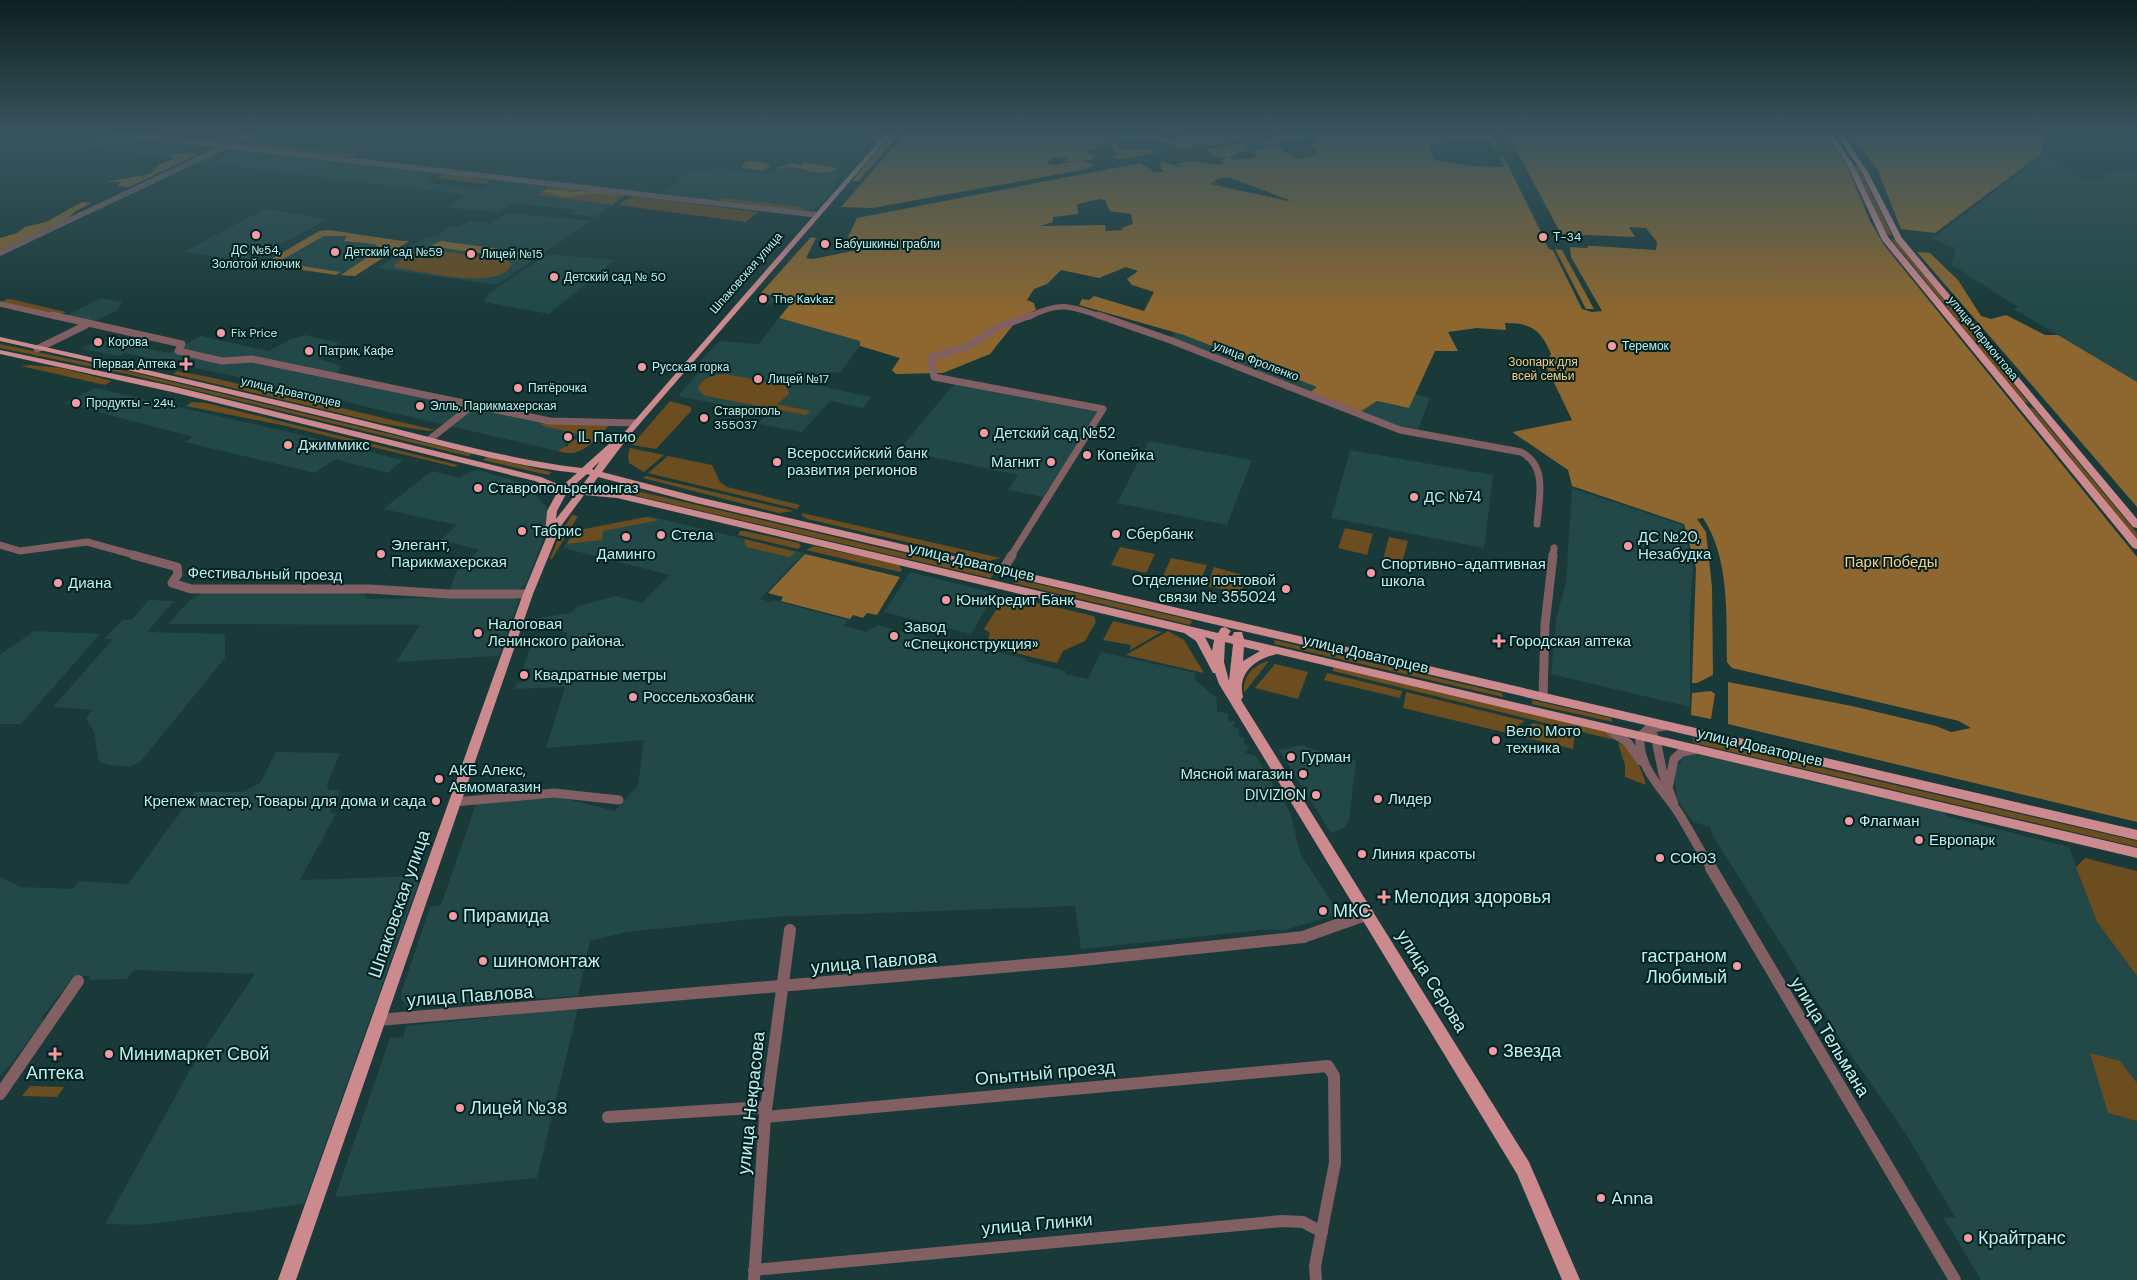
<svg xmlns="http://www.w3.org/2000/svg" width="2137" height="1280" viewBox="0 0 2137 1280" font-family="'DM Sans',sans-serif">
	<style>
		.built { fill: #224847 }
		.green { fill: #6b4d20 }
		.forest { fill: #8d672f; fill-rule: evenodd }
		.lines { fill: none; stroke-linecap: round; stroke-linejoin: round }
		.minor-far3 { stroke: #815f62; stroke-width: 5.5 }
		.minor-far2 { stroke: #815f62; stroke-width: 7 }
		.minor-far1 { stroke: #815f62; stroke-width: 9 }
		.minor { stroke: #815f62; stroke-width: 12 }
		.major { fill: #cc898e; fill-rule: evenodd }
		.poi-dot { fill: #f49aa2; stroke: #002120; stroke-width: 2 }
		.labels { text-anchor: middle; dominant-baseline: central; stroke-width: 4; stroke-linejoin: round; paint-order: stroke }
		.far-poi-label { font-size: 12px; fill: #bfeeec; stroke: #002120; text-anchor: start }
		.far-street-label { font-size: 12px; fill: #bfeeec; stroke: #002120 }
		.far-park-label { font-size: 12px; fill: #ffcb84; stroke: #002120 }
		.poi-label { font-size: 15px; fill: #bfeeec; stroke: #002120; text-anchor: start }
		.street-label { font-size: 15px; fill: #bfeeec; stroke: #002120 }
		.park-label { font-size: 15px; fill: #ffcb84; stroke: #002120 }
		.near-poi-label { font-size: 18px; fill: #bfeeec; stroke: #002120; text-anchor: start }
		.near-street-label { font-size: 18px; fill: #bfeeec; stroke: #002120 }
	</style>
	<rect width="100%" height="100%" fill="#193a39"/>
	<path class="built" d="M105,134L194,144L167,157L78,147Z
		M240,149L439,172L424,182L481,190L498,179L550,186L538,195L612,205L595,217L573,214L577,210L512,203L499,212L453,208L447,207L465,195L231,166L207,165Z
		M2045,154L2077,176L2075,179H2100L2104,178L2097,172L2110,173L2118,170L2137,171V382L2012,308L2018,307L1951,264L1956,248L1931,239Z
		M782,165L842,172L831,183L838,185L818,207L806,212L660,194L691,171L723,169L770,175Z
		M265,209L328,219L250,261L183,252Z
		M507,213L591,221L496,285L378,268L422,239L438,235L450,227H459L469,221L491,224Z
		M322,230L406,241L350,276L264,263Z
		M548,254L615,260L549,314L484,302L488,294Z
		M760,294L796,297L790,305L754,302Z
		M101,298L122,302L117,310L90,324L61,318Z
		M779,318L860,341V346L840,373L831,372L816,385L871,397L863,408L830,401L802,432L759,424L767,414L678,396L706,364L699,362L720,341L759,344Z
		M1175,332L1184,335L1318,387L1309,393L1172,338Z
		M305,335L339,343L318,359L342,366L337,374L544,422L541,425L580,433L558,451L242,378L125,353L119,356L81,349L98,340L170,353L201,336L269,351L289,340Z
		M955,383L1099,411L1043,497L1008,490L1018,475L899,450Z
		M95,388L302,435L403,460L388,473L335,459L315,473L185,442L193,437L64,403Z
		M1415,394L1430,398L1418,430L1398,426L1360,412L1376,401L1409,408Z
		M1149,441L1252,460L1227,525L1117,503Z
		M1350,450L1493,475L1484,548L1331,518Z
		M478,470L526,484L546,506L547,515L544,537L526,584L519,590L449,593L456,572L479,550L441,540L457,525L383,509L432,471L460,478L469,472Z
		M1572,488L1683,525L1693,567L1690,612V707L1551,674L1556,619L1566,582Z
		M649,516L804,553L760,599L771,602L773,600L848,620L844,626L867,632L869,628L874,629L877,625L946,643L948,640L971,645L1026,659L1025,661L1066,671L1065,674L1088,679L1101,652L1196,673L1194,679L1217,698V711L1229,714L1227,720L1235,722L1233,727L1240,729L1238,736L1245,738L1243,744L1249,746L1246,753L1256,756L1290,812L1300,853L1339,914L1281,931L1271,929L1081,949L1075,906L772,917L627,932L590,941L578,996L407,1007L401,998L402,990L430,907L441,905L476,804L559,797L615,811L638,785L644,740L546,748L565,687L514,689L517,683L526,682L531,668L523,669L533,636L564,642L568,633L551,628L554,619H537L538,618L570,613L579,606L615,596L642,603L670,575L563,548L574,531Z
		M910,572L995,593L971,634L884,612Z
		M205,591H361L368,599L512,596L519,600L499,656L396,662L420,625L168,624L189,601Z
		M149,600L174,601L147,632L225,634V658L141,761L131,767L109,765L99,762L94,732L86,718L92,710L53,707L113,639H104L123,620H131Z
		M34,631L100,634L21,724H0V655Z
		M1303,745L1311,749L1356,760L1349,821L1343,828L1331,833L1279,750Z
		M276,752L340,753L327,785L328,790H340L330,813L336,814L300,880L421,876L304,1204L142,1225L105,1224L190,1070L255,974L134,970L127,979L88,980L90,976H74L42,1017L43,1021L11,1064L0,1075V877L20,887L73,889L79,881L128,884L195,792H243L260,783Z
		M1696,752L1782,773L1819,784L1836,785L1932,806L1950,817L2069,847L2097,922L2137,976V1280H1981L1944,1218L1955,1217L1906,1134L1847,1049L1713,836L1710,827L1693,822L1677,799L1674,773L1684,756Z
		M578,1008L537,1178L335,1197L390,1038L403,1037L406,1026Z"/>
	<path class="green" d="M252,143L357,154L349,157L245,145Z
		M1854,166H1858L1862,173L1892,235H1888L1882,226Z
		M447,172L477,176L478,179L491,181L486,184L436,178Z
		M550,186L625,195L612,205L537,195Z
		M632,196L758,212L746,222L618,205Z
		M722,198L803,207L804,209L800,211L718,200Z
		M1891,239H1895L2029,403L2024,402Z
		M428,249L507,260L512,264C498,292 423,271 397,268L394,265L412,252Z
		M7,299H10L66,312L58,315L2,302Z
		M0,344L131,372L472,454L468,456L127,374L0,348Z
		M30,365L61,368L112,381L105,385L21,366Z
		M177,371L209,377L435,430L428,431L385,424L173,374Z
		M725,374L784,385L788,389L789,394L777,404L810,411L806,415L706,396L700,392L698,387C703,377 714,375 725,374Z
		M670,401L691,407V411L656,449L632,445Z
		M192,402L206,403L458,465L455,467L286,426L186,406Z
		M2029,407L2034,409L2137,533V539Z
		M544,422L574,425L611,423C597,438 582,460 558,451L565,446L567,447L571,441L580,438L581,435L540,425Z
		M630,448L664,455L644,472L629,463L628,456Z
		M668,456L712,465L720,482L727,487L800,505L797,509L648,473Z
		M487,457L551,472H552L548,475L483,460Z
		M646,476L794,511L779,513L643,478Z
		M620,487L993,574V575L990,578L616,491Z
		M802,513L1001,558L988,561L807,519L802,516Z
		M572,515L578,516L552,559H550L560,534Z
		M647,517L660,520L603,531L602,540L567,544L574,531Z
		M1345,528L1373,534L1367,555L1338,548Z
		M740,531H745L799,543L801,546L798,549L738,535Z
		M1389,537L1408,541L1402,563L1383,559Z
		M744,539L796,552L790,557L746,547Z
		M814,546L899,565L902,570L900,572L806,550Z
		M1120,547L1155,554L1146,573L1111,565Z
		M1171,558L1207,565L1199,584L1163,576Z
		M1214,567L1246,576L1241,593L1207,586Z
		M1016,579L1191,620L1192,621L1190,625L1013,583Z
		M1013,597L1094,616L1096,622L1085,641L1063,651L1057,663L986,646L990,633L984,629L1003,599L1008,600Z
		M1113,621L1162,632L1130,650L1131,645L1103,640Z
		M1168,631L1184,640L1204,673L1126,655Z
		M1274,640L1502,693L1503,697L1275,644Z
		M1269,661L1244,693C1242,677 1254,664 1269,661Z
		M1275,664L1308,672L1298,699L1255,688Z
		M1333,667L1602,730L1623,742L1333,671Z
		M1327,673L1402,691L1400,698L1324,680Z
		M1406,692L1525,721L1507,733L1403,708Z
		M1532,700L1611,718L1613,722L1532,704Z
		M1533,723L1575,733L1573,749L1515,735Z
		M1692,738L2137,841V847L1694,743Z
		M1618,743C1633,748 1642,770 1646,785L1625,777V765Z
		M2085,858L2137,871V976L2097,922L2076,867Z
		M2090,1053L2120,1061L2137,1083V1121L2108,1113Z
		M30,1086L64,1087L57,1097L22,1096Z"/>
	<path class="forest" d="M893,133H900L859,181H852Z
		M906,133H1178L1156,136C1169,143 1183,135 1197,133C1222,130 1249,133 1275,133C1252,138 1185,153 1166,145L1170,142L1167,141H1144L1109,136L1104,140L1119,144L1120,149H1153L1154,154L1118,160L1113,156L1119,155L1118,153C1112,151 1115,148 1109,147C1102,145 1091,149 1085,152L1092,154L1093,159C1088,161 1070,161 1063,161L1068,158L1066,157L1053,158L1047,163L1055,165L1077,160L1091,163L1094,166L1087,169L872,208L841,207Z
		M1293,133H1491L1498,147L1495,148L1491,140C1470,140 1449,141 1428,146L1435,160L1470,166L1503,167L1499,156L1504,157L1541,232L1540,234L1549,249L1553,250L1582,309L1592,312L1602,311L1571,257L1570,247L1588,248L1587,246H1594L1656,250L1657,242L1646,228L1629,227L1635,237L1561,234L1507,133H1824L1847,165L1870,221L1884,245L2137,557V822L1728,724V682L1852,706L1936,726L1951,732L1971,728L1959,721L1732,668L1727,662C1726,615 1730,559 1703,518L1697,519L1706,532L1712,587L1713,675L1697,683H1692L1696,568L1684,524L1572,486L1568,470L1515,434L1513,432L1572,420L1545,364L1551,354C1541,330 1532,323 1505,323L1506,330L1477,328L1448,332L1458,351H1435L1409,408L1377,401L1360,412L1309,393L1317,387L1184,335L1079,305L1082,299L1089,300L1094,296L1144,311L1154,292L1132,285L1127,279L1138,271L1126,267L1099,278L1061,270L1047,284L1034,289L1027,300L1034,303L1036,310L1017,320L990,354L943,373L896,374L892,370L900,358L860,346V341L779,318L796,297L760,294L811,237L816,238L806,258L813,259L862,249L848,237L857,218L1140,163L1154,172H1162L1164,171L1161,169L1160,161L1184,168L1177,164L1191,161L1221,165L1224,164L1222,160L1226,158L1211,155L1212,153L1207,150L1250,141L1254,143L1245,146L1249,149H1246L1247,151L1236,152V154L1228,158L1236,160L1256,158L1257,155L1250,152L1264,148L1266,145L1258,140ZM1315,137L1319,141L1311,145L1317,149V156L1295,159L1278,147L1281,140ZM1229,177L1289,200L1288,201L1210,184L1217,179ZM1100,199L1105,200L1110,211L1131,214L1133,224L1121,228L1123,230L1106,231L1105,225L1040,226L1053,222V217L1078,214L1077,204Z
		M1850,133H2037L2043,142L2042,153L1935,233L1901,229L1878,171Z
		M189,153L196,155L129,187L117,186L122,182H105L150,174L158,165L176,158L170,157L171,154Z
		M747,161L765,162L771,166L763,171L742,168L741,166Z
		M803,162L838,168C825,179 805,168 791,167C785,167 780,170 776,168L791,163L802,166Z
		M547,189C554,191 562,190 569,190L567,192L594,191L617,195L612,197C598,191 579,196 565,197C560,197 552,192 542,192Z
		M82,202L91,203L76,211L67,219L0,250V238L17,233L25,227L46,222Z
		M330,230L402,241H409L355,276L341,275L381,248L374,244L344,241L347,236H324L278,262L340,272L336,275L263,264L319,231Z
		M441,241L535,254L536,256L531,260H525L430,246Z
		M1555,249L1562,250L1594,309H1586Z
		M1917,252L1930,253L1958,280L1981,316L1991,319L2006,315L2045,335H2058L2137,382V507Z
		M805,554L900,577L877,615L867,613L863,618L853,615L850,619L781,601L783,597L768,593Z
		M1711,691L1715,694L1711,719L1691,715L1692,693Z"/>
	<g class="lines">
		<path class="minor-far3" d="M116,133L817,215
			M0,253L254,133
			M0,304L57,317
			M1029,317C1059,301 1071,306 1102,317"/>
		<path class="minor-far2" d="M52,315L182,344L178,351L222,361L252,359L550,421L636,423
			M1098,315L1170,340L1400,430L1521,452C1548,466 1539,498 1537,524
			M37,349L86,325
			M430,439L473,405
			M0,545L20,551L87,542L138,556
			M1011,556L1103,409L934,377L931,357L967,347L996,328L1031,315
			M1553,556L1554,548"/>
		<path class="minor-far1" d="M133,555L177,567L178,574L172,583L191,589H369L449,594H528
			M1002,571L1012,555
			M1543,697L1545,625L1553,555
			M1665,726L1648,729L1640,737C1638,768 1662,788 1678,812C1690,831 1700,851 1712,870
			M1610,730L1628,743L1641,761
			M1652,734L1656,740L1663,774L1674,804
			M1669,784L1674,759L1682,752L1697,749
			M454,802L554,793L619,800"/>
		<path class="minor" d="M1711,868L1955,1280
			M378,1020L1073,961L1303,937L1368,914
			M0,1094L78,981
			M608,1117L766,1107
			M765,1117L1328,1066L1334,1076L1335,1163L1315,1266L1316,1280
			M754,1270L1282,1221L1303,1222L1322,1232
			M754,1280L765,1117L790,930"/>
		<path class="major" d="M886,133H892L629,436L602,472L698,497L2137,830V840L696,503L598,477L589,490L617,492L1218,633L1221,628L1225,627L1231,631L1228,635L1232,636L1234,632H1242L1244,639L2137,848V858L1277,654C1255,659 1237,673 1243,697L1241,700L1529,1162L1580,1280H1562L1517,1174L1219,684L1215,673H1213L1196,641L1184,633L617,498L584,495L561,526L533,594L296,1280H278L523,594L547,536L545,534L547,511L558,491L535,481L172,392L0,354V350L172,386L541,477L562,486L577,473C504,465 430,442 358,425C239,396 120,368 0,341V337C119,363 238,391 357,419C431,437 506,459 582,468L610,443H615ZM600,461L594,470L592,469ZM587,474L590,475L579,489L571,488ZM566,494L575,495L556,519L557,511ZM1205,637L1214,640L1212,651ZM1225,642L1233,644L1229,681L1224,662ZM1244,647L1260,651L1243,661Z
			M1825,133H1831L1853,164L1888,237L2137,539V549L2133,548L1882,240L1847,164Z
			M1836,133H1842L1869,174L1902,238L2137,519V528L2133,527L1896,241L1863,174Z"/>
	</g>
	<linearGradient id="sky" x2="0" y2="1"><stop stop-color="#0e201f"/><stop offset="0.43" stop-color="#38555f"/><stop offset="1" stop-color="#38555f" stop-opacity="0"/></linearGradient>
	<rect width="2137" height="312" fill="url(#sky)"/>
	<g class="poi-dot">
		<circle cx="256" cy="235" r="5"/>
		<circle cx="1543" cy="237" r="5"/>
		<circle cx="825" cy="244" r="5"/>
		<circle cx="335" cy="252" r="5"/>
		<circle cx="471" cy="254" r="5"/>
		<circle cx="554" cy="277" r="5"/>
		<circle cx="763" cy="299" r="5"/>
		<circle cx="221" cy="333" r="5"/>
		<circle cx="98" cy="342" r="5"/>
		<circle cx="1612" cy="346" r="5"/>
		<circle cx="309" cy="351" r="5"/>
		<path d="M183.5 356.5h5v5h5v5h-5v5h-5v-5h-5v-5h5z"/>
		<circle cx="642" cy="367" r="5"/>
		<circle cx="758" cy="379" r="5"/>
		<circle cx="518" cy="388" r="5"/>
		<circle cx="76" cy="403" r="5"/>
		<circle cx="420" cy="406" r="5"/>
		<circle cx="704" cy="418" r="5"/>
		<circle cx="984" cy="433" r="5"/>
		<circle cx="568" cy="437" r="5"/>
		<circle cx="288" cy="445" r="5"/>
		<circle cx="1087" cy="455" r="5"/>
		<circle cx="777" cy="462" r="5"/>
		<circle cx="1051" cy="462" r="5"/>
		<circle cx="478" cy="488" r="5"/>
		<circle cx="1414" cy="497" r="5"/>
		<circle cx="522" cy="531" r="5"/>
		<circle cx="1116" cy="534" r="5"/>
		<circle cx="661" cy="535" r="5"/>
		<circle cx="626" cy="537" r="5"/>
		<circle cx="1628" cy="546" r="5"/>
		<circle cx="381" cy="554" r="5"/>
		<circle cx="1371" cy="573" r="5"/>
		<circle cx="58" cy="583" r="5"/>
		<circle cx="1286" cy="589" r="5"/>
		<circle cx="946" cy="600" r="5"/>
		<circle cx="478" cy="633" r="5"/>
		<circle cx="894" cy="636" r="5"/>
		<path d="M1496.5 633.5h5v5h5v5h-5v5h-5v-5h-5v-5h5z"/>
		<circle cx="524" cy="675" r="5"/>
		<circle cx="633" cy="697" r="5"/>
		<circle cx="1496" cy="740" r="5"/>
		<circle cx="1291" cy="757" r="5"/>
		<circle cx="1303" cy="774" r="5"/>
		<circle cx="439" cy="779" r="5"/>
		<circle cx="1316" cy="795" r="5"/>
		<circle cx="1378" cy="799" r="5"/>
		<circle cx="436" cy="801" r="5"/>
		<circle cx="1849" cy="821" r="5"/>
		<circle cx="1919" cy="840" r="5"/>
		<circle cx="1362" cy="854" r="5"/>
		<circle cx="1660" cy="858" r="5"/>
		<path d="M1381.5 889.5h5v5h5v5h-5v5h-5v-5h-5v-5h5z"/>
		<circle cx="1323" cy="911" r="5"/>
		<circle cx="453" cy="916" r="5"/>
		<circle cx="483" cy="961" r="5"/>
		<circle cx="1737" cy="966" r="5"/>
		<circle cx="1493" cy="1051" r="5"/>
		<path d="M52.5 1046.5h5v5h5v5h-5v5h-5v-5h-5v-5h5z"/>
		<circle cx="109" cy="1054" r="5"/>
		<circle cx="460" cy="1108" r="5"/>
		<circle cx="1601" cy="1198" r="5"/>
		<circle cx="1968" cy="1238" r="5"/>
	</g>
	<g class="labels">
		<g class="far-poi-label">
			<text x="1553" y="237">Т-34</text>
			<text x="835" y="244">Бабушкины грабли</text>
			<text x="256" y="250" text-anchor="middle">ДС №54,<tspan x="256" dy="14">Золотой ключик</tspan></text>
			<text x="345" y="252">Детский сад №59</text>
			<text x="481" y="254">Лицей №15</text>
			<text x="564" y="277">Детский сад № 50</text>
			<text x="773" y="299">The Kavkaz</text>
			<text x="231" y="333">Fix Price</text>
			<text x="108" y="342">Корова</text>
			<text x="1622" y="346">Теремок</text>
			<text x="319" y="351">Патрик, Кафе</text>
			<text x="176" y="364" text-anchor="end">Первая Аптека</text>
			<text x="652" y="367">Русская горка</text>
			<text x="768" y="379">Лицей №17</text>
			<text x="528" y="388">Пятёрочка</text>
			<text x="86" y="403">Продукты - 24ч.</text>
			<text x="430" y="406">Элль, Парикмахерская</text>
			<text x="714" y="411">Ставрополь<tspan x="714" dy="14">355037</tspan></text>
		</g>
		<g class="far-street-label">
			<text transform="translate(746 273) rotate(-49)">Шпаковская улица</text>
			<text transform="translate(1983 338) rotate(51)">улица Лермонтова</text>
			<text transform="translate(1256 361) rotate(21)">улица Фроленко</text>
			<text transform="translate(291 392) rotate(13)">улица Доваторцев</text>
		</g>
		<g class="far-park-label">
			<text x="1543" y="362">Зоопарк для<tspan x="1543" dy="14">всей семьи</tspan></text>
		</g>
		<g class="poi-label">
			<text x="994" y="433">Детский сад №52</text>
			<text x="578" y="437">IL Патио</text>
			<text x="298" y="445">Джиммикс</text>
			<text x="787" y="453">Всероссийский банк<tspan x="787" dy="17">развития регионов</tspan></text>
			<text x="1097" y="455">Копейка</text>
			<text x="1041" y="462" text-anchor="end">Магнит</text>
			<text x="488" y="488">Ставропольрегионгаз</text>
			<text x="1424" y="497">ДС №74</text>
			<text x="532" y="531">Табрис</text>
			<text x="1126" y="534">Сбербанк</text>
			<text x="671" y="535">Стела</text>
			<text x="1638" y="537">ДС №20,<tspan x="1638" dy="17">Незабудка</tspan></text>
			<text x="391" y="545">Элегант,<tspan x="391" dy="17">Парикмахерская</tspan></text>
			<text x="626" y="554" text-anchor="middle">Даминго</text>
			<text x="1381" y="564">Спортивно-адаптивная<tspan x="1381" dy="17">школа</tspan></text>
			<text x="1276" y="580" text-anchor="end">Отделение почтовой<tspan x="1276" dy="17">связи № 355024</tspan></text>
			<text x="68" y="583">Диана</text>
			<text x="956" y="600">ЮниКредит Банк</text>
			<text x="488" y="624">Налоговая<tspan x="488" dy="17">Ленинского района.</tspan></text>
			<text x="904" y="627">Завод<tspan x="904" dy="17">«Спецконструкция»</tspan></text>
			<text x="1509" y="641">Городская аптека</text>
			<text x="534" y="675">Квадратные метры</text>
			<text x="643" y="697">Россельхозбанк</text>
			<text x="1506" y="731">Вело Мото<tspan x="1506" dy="17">техника</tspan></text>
			<text x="1301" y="757">Гурман</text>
			<text x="449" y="770">АКБ Алекс,<tspan x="449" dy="17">Авмомагазин</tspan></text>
			<text x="1293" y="774" text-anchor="end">Мясной магазин</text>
			<text x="1306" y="795" text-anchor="end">DIVIZION</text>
			<text x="1388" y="799">Лидер</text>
			<text x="426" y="801" text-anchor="end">Крепеж мастер, Товары для дома и сада</text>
			<text x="1859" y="821">Флагман</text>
			<text x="1929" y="840">Европарк</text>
			<text x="1372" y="854">Линия красоты</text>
			<text x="1670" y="858">СОЮЗ</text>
		</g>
		<g class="street-label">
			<text transform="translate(972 562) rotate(13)">улица Доваторцев</text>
			<text transform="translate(265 574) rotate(1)">Фестивальный проезд</text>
			<text transform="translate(1366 654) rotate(13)">улица Доваторцев</text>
			<text transform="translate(1760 747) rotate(13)">улица Доваторцев</text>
		</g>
		<g class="park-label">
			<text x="1891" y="562">Парк Победы</text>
		</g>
		<g class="near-poi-label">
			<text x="1394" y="897">Мелодия здоровья</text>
			<text x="1333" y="911">МКС</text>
			<text x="463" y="916">Пирамида</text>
			<text x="1727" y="956" text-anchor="end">гастраном<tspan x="1727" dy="21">Любимый</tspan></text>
			<text x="493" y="961">шиномонтаж</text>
			<text x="1503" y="1051">Звезда</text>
			<text x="119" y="1054">Минимаркет Свой</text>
			<text x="55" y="1073" text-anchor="middle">Аптека</text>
			<text x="470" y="1108">Лицей №38</text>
			<text x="1611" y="1198">Anna</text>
			<text x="1978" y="1238">Крайтранс</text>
		</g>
		<g class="near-street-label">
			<text transform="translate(399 904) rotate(-71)">Шпаковская улица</text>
			<text transform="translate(874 962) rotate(-5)">улица Павлова</text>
			<text transform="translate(1432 981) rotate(58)">улица Серова</text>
			<text transform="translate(470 996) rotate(-4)">улица Павлова</text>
			<text transform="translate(1830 1037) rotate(59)">улица Тельмана</text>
			<text transform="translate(1045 1073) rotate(-5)">Опытный проезд</text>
			<text transform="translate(751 1103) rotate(-84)">улица Некрасова</text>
			<text transform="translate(1037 1224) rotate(-5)">улица Глинки</text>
		</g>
	</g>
</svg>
